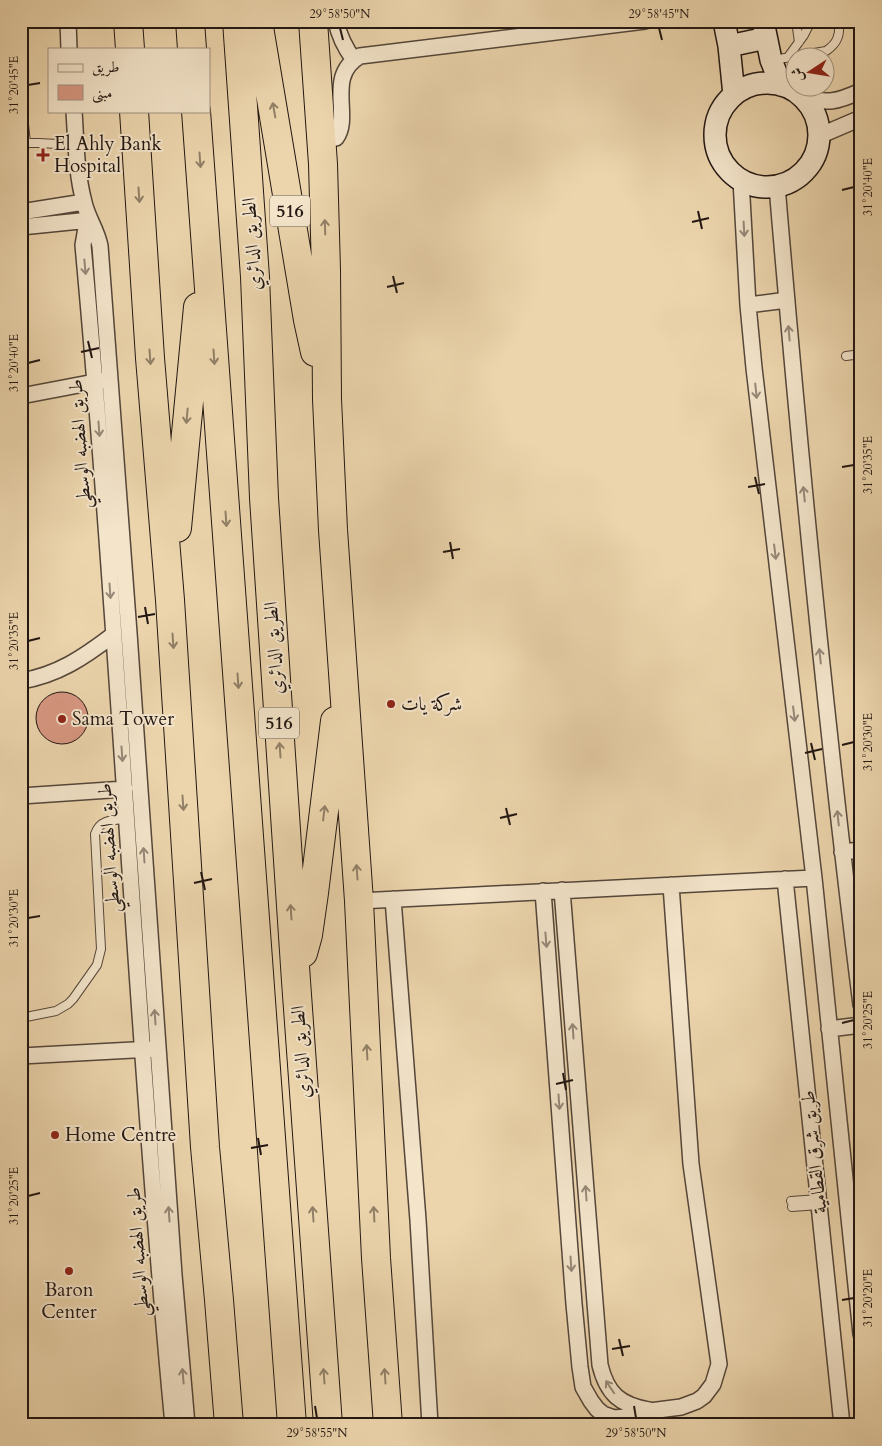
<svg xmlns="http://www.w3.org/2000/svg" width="882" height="1446" viewBox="0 0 882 1446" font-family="Cardo,Amiri,serif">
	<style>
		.building { fill: #d89882; stroke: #221712 }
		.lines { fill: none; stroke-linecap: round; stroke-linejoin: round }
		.lane-casing { stroke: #544639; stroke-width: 10 }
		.street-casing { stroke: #544639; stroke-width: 18 }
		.secondary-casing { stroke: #221712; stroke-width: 24 }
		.highway-casing { stroke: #221712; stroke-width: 30 }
		.lane { stroke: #f3e4ca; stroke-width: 8 }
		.street { stroke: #f3e4ca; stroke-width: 15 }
		.secondary { stroke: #f3e4ca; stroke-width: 21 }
		.highway { stroke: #ecd5ad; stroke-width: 28 }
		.oneway { stroke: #918067 }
		.oneway2 { stroke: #958877 }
		.ticks { fill: none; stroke: #221712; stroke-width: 2 }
		.poi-dot { fill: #8f2418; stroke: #f3e4ca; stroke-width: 2 }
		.labels { text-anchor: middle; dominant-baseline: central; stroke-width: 4; stroke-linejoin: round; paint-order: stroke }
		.shield { fill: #f3e4ca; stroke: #615449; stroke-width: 1 }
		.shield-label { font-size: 18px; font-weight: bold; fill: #221712 }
		.poi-label { font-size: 19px; fill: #221712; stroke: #f3e4ca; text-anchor: start }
		.street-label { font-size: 19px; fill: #221712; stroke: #f3e4ca }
		.neatline { fill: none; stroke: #221712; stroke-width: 2 }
		.ticks-label { font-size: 12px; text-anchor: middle; fill: #221712 }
	</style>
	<rect width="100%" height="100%" fill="#ecd5ad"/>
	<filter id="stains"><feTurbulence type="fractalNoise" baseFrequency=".004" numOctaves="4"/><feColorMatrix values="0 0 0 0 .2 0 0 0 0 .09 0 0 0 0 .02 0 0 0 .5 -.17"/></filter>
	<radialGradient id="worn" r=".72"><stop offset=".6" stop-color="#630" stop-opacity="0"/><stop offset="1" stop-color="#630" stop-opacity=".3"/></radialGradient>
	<path class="building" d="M36 718a26 26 0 1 1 52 0a26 26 0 1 1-52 0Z"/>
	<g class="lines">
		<defs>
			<path id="lane" d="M796,21L799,42
				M788,57L804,35L811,21
				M773,60L826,51C838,43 840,35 839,21
				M21,97L26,143
				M21,143H39L76,145
				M846,356L861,354
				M21,1018L56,1011L68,1004L73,999L97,965L101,949L95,834C100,819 113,820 126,819
				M791,1201L819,1199
				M792,1207L819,1205"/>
			<path id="street" d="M68,21L69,49
				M336,21C339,36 345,48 354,60
				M802,97C828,104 837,102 861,91
				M74,111C76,141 76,172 84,202C87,217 97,230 100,246L129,633L174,1275L187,1425
				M819,136L861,118
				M322,141L336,138C352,117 325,76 360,56L645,21
				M741,180L748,305L754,368L814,878L861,1334
				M777,186C800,460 827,733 861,1005
				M21,212L84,202
				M90,220L86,228L83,245C119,638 136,1032 173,1425
				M21,227L90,220
				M748,305L787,300
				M21,396L105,380
				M21,681C58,675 84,657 113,635
				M21,796L125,789
				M842,852L861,850
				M785,879L842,1425
				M562,890L600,1365C607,1394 620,1405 649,1410
				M543,891L574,1304L580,1367L583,1387L591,1401L597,1409L603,1414L614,1418L626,1417L650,1411L681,1407L697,1401L704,1396L713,1384L719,1364L691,1164L671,885
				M393,899L418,1220L430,1425
				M359,901L814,878
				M829,1029L861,1025
				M21,1056L152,1049"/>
			<path id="secondary" d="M724,21L729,46L734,95
				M763,21L771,60L781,85
				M729,46L766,38
				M715 135a52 52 0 1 1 104 0a52 52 0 1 1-104 0Z"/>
			<path id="highway" d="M128,21L130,49
				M190,21L192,49
				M237,21L255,277L264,498L296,981L328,1425
				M258,21L308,320L315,352
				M313,21L323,164L326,270L327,399L333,530L359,901L376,1258L388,1425
				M134,111L150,358L170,600L205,1147L219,1300L229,1425
				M196,111L292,1425
				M177,528L198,307
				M303,953L308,935L314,893L335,721"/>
		</defs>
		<use href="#lane" class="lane-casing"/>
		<use href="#street" class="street-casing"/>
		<use href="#secondary" class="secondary-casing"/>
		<use href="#highway" class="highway-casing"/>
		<use href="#lane" class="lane"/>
		<use href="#street" class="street"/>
		<use href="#secondary" class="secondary"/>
		<use href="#highway" class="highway"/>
	</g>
	<defs><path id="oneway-shaft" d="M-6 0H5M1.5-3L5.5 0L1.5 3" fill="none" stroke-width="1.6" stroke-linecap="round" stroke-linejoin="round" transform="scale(1.25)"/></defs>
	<g class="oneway">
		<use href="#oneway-shaft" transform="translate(274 110) rotate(-100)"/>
		<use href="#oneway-shaft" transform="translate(200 160) rotate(86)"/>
		<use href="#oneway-shaft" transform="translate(139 195) rotate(86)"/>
		<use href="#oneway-shaft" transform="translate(325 227) rotate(-92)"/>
		<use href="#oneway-shaft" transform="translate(150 357) rotate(86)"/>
		<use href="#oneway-shaft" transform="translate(214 357) rotate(86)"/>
		<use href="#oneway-shaft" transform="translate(187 416) rotate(95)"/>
		<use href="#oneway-shaft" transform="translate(226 519) rotate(86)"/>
		<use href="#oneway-shaft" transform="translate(173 641) rotate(86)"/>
		<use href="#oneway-shaft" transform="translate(238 681) rotate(86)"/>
		<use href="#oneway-shaft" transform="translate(280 750) rotate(-94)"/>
		<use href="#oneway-shaft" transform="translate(183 803) rotate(86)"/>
		<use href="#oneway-shaft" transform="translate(324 813) rotate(-83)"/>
		<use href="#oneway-shaft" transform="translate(357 872) rotate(-94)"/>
		<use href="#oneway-shaft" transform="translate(291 912) rotate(-94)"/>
		<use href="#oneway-shaft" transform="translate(367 1052) rotate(-93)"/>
		<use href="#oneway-shaft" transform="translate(313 1214) rotate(-94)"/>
		<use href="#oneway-shaft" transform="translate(374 1214) rotate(-93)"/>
		<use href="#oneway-shaft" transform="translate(324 1376) rotate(-94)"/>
		<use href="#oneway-shaft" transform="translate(385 1376) rotate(-94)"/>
	</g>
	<g class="oneway2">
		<use href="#oneway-shaft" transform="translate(744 229) rotate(87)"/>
		<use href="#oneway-shaft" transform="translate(85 267) rotate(85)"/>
		<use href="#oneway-shaft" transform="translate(789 333) rotate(-95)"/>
		<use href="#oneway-shaft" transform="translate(756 391) rotate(84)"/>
		<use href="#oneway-shaft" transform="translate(99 429) rotate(86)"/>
		<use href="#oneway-shaft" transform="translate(804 494) rotate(-96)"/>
		<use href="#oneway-shaft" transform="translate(775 552) rotate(83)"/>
		<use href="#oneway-shaft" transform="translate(110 591) rotate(86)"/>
		<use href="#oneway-shaft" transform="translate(820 656) rotate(-96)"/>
		<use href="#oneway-shaft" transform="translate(794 714) rotate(83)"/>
		<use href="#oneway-shaft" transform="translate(122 754) rotate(86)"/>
		<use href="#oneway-shaft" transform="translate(838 818) rotate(-96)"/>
		<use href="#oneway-shaft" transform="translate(144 855) rotate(-94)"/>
		<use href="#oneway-shaft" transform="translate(546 940) rotate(85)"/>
		<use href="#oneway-shaft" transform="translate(155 1017) rotate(-94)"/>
		<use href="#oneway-shaft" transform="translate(573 1031) rotate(-94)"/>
		<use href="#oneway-shaft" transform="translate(559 1102) rotate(86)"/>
		<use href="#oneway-shaft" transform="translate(586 1193) rotate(-94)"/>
		<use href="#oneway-shaft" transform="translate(169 1214) rotate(-94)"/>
		<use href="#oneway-shaft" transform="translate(571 1264) rotate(86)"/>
		<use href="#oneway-shaft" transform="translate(183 1376) rotate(-95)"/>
		<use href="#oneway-shaft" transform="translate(610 1387) rotate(-124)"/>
	</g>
	<path class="ticks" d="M340,28L343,40M659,28L662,40M28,85L40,83M842,190L854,187M698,211L702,229M692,222L709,218M393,276L397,293M387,287L404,283M88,341L92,358M81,352L99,348M28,363L40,360M842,467L854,465M755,477L759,494M748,487L765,484M450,542L453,559M443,552L460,549M145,607L148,624M138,617L155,614M28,641L40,638M811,743L815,760M842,745L854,742M805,753L822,749M506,808L510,825M500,818L517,814M201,872L205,890M194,883L212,879M28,918L40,916M842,1023L854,1020M563,1073L566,1090M556,1084L573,1080M258,1138L261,1155M251,1148L268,1145M28,1196L40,1193M842,1300L854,1298M619,1339L623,1356M612,1349L630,1346M315,1406L317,1418M634,1406L636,1418"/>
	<g class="poi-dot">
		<path d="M40.5 147.5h5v5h5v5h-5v5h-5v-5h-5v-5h5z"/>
		<circle cx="391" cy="704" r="5"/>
		<circle cx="62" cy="719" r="5"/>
		<circle cx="55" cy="1135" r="5"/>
		<circle cx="69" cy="1271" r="5"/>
	</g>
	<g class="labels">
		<g class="shield">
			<rect x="270" y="195.5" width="40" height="31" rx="4"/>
			<rect x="259" y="707.5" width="40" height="31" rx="4"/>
		</g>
		<g class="shield-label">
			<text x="290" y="211">516</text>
			<text x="279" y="723">516</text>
		</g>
		<g class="poi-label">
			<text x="54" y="144">El Ahly Bank<tspan x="54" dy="22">Hospital</tspan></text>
			<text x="401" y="704">شركة يات</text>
			<text x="72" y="719">Sama Tower</text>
			<text x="65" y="1135">Home Centre</text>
			<text x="69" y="1290" text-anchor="middle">Baron<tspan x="69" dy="22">Center</tspan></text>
		</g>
		<g class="street-label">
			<text transform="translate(252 244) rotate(-94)">الطريق الدائري</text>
			<text transform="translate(80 444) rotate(-94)">طريق الهضبه الوسطي</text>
			<text transform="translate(274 648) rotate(-94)">الطريق الدائري</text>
			<text transform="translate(109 848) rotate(-94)">طريق الهضبه الوسطي</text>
			<text transform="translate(301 1052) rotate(-94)">الطريق الدائري</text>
			<text transform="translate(814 1152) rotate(-96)">طريق شرق القطامية</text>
			<text transform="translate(138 1252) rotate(-94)">طريق الهضبه الوسطي</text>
		</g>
	</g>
	<rect width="882" height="1446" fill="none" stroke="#ecd5ad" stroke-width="55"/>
	<rect x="48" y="48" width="162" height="65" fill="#f3e4ca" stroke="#9f9280"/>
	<rect x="58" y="64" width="25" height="8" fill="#f3e4ca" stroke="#9f9280"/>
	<text x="92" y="72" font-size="15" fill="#221712">طريق</text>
	<rect x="58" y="85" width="25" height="15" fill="#d89882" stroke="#9f9280"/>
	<text x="92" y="98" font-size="15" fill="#221712">مبنى</text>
	<g transform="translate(810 72) rotate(258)"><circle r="24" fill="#f3e4ca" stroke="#9f9280"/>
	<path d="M0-4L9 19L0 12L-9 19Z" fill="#8f2418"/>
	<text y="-8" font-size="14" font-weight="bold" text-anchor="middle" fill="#221712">ش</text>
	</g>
	<rect x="28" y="28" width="826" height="1390" class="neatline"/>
	<g class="ticks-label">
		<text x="340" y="18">29°58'50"N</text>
		<text x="659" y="18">29°58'45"N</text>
		<text transform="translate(14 85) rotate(-90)" y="4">31°20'45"E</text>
		<text transform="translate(868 187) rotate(-90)" y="4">31°20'40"E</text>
		<text transform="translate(14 363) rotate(-90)" y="4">31°20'40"E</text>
		<text transform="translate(868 465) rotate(-90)" y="4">31°20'35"E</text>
		<text transform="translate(14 641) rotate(-90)" y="4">31°20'35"E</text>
		<text transform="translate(868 742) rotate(-90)" y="4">31°20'30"E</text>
		<text transform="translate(14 918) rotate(-90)" y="4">31°20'30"E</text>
		<text transform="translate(868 1020) rotate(-90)" y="4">31°20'25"E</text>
		<text transform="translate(14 1196) rotate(-90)" y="4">31°20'25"E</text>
		<text transform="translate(868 1298) rotate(-90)" y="4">31°20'20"E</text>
		<text x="317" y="1437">29°58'55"N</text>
		<text x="636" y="1437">29°58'50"N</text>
	</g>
	<rect width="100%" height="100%" filter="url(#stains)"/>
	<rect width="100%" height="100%" fill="url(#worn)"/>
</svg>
